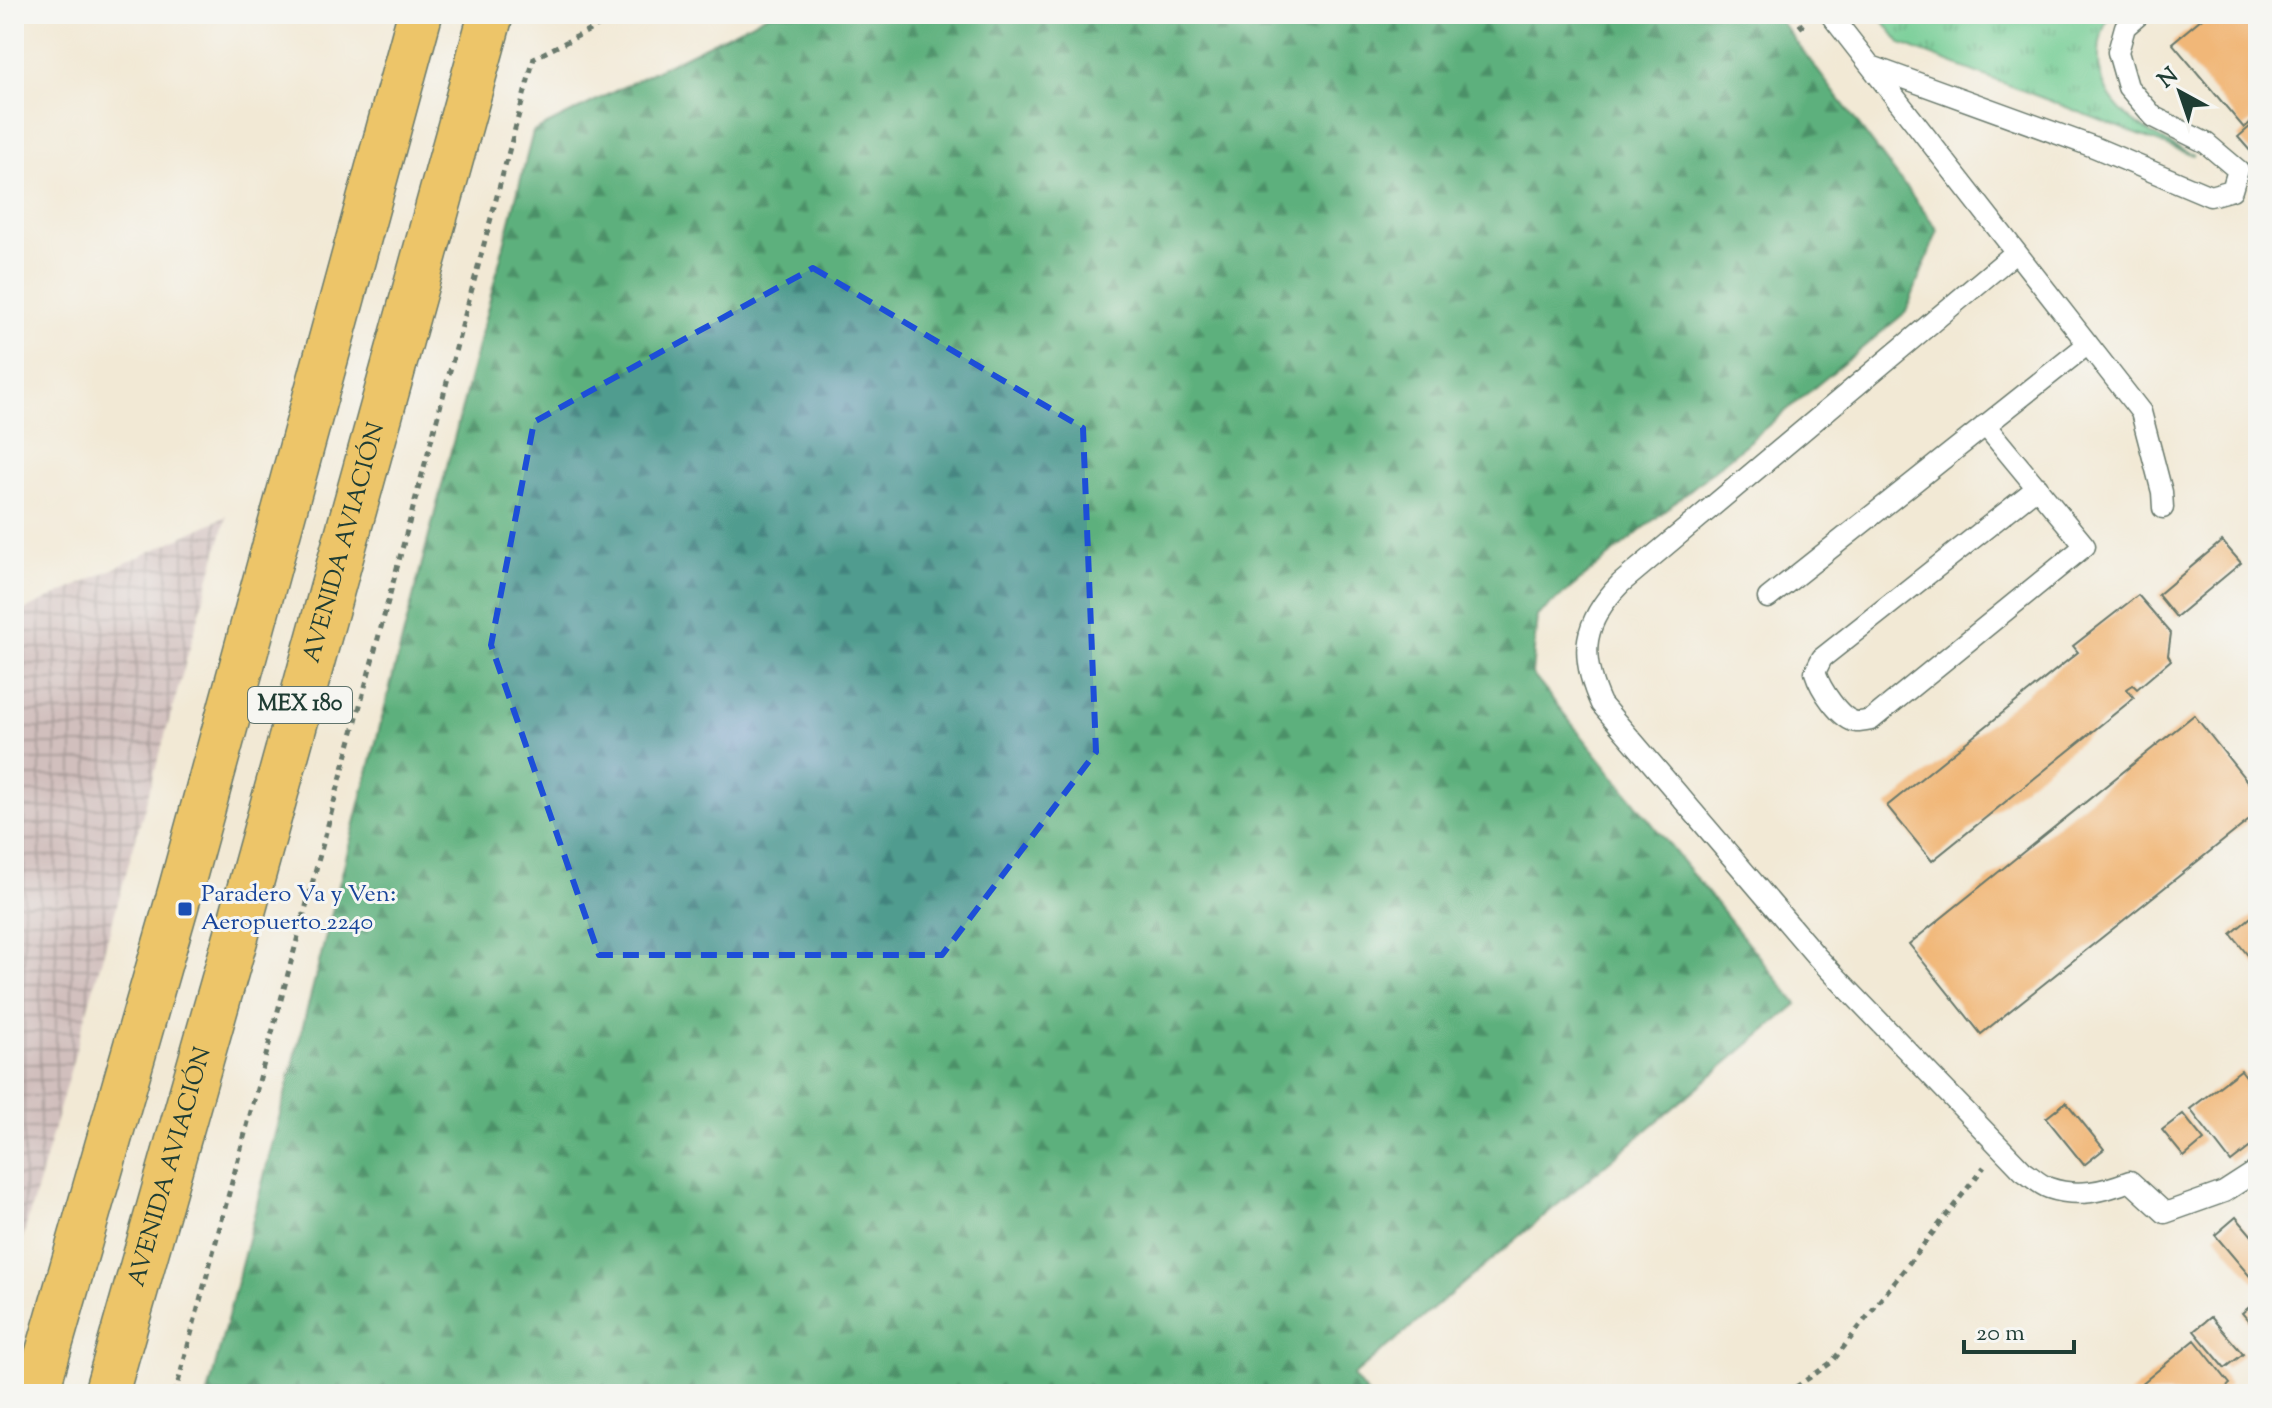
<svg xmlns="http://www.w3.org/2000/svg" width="2272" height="1408" viewBox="0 0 2272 1408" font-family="'Sorts Mill Goudy',serif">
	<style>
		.industrial { fill: url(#industrial-grid) }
		.grass { fill: url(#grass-tufts); stroke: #488464; stroke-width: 2 }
		.forest { fill: url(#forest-firs); stroke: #3e7658; stroke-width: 2 }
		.building { fill: #f1b778 }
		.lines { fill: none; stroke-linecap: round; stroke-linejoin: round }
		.service-casing { stroke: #69796c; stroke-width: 23 }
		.primary-casing { stroke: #69796c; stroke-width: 47 }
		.path { stroke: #69796c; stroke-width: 5; stroke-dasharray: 6 6; stroke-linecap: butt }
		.service { stroke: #fff; stroke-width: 20 }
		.primary { stroke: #edc569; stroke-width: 44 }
		.marked { fill: #1d4ed8; fill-opacity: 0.2; stroke: #1d4ed8; stroke-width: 6; stroke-dasharray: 16 10; stroke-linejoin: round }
		.transit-dot { fill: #1a4fb4; stroke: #f6f6f2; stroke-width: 3 }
		.labels { text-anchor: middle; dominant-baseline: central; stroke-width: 6; stroke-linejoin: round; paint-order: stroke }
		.shield { fill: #f6f6f2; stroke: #60746d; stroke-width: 2 }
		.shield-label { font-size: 22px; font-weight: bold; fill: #1f3d34 }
		.street-label { font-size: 24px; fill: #1f3d34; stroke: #f6f6f2 }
		.transit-label { font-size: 24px; fill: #164399; stroke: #f6f6f2; text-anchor: start }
	</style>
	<defs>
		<pattern id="industrial-grid" width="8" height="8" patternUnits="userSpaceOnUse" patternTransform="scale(2)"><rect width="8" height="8" fill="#d1bfbd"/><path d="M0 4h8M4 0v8" fill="none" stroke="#a99c9a"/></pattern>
		<pattern id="grass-tufts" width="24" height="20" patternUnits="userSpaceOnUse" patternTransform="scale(2)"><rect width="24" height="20" fill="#72cc93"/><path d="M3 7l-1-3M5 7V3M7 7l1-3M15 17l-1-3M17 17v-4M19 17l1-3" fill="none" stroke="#5da779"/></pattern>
		<pattern id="forest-firs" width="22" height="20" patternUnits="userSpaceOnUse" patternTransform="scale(2)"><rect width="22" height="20" fill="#5db07d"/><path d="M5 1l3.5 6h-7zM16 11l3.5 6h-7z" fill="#4c9067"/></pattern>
	</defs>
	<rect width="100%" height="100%" fill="#f6f6f2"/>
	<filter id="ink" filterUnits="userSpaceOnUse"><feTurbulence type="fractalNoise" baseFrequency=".0125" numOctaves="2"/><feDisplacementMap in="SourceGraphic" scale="16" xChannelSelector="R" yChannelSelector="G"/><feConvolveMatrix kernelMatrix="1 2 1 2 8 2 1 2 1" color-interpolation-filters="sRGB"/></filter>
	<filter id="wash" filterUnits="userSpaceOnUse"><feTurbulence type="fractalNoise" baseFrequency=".006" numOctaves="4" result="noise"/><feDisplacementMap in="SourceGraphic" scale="32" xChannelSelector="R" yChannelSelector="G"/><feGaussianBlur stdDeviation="1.8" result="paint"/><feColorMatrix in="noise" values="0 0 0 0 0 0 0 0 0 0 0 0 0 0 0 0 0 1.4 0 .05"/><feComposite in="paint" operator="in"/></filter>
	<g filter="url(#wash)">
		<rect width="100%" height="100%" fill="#f2e9d5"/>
		<path class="industrial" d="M227,516L14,1269V615Z"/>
		<path class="grass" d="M1878,14H2111C2103,26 2099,41 2099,55C2097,111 2152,135 2194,156L1901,44Z"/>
		<path class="forest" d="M769,14H1775L1938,230L1906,312L1537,616L1532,674L1797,1004L1353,1376L1367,1394H208L533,132Z"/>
		<g id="blocks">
			<path class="building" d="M2207,14H2258V116L2244,128L2172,43Z
				M2258,120V160L2238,137Z
				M2222,541L2241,563L2176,617L2158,595Z
				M2138,595L2171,633L2168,655L2171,660L2137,689L2133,685L2127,689L2134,698L1932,861L1887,806L2078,652L2073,646Z
				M2194,715L2258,795V813L1981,1034L1909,944Z
				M2256,913L2258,916V968L2231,934Z
				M2241,1070L2258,1092V1141L2231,1162L2190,1109Z
				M2066,1102L2104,1149L2084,1165L2046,1118Z
				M2183,1114L2204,1140L2184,1157L2162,1130Z
				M2236,1217L2258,1243V1286L2215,1235Z
				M2258,1300V1332L2242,1313Z
				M2211,1317L2243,1354L2225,1368L2194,1331Z
				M2195,1340L2230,1384L2219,1394H2129Z"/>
		</g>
	</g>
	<g filter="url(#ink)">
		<use href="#blocks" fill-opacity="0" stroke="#69796c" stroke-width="2"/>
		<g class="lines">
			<defs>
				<path id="service" d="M1830,14L2141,412L2162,492L2163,508
					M1871,66L2094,147L2210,196L2232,190L2238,170L2206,143L2154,117L2128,87L2118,52L2125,27L2140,14
					M2016,252L1621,583C1583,622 1578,654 1601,704L1817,957L2023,1171C2031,1176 2040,1185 2049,1188C2078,1198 2104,1191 2130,1181L2165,1213L2224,1192L2258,1170
					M1985,425L2085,546L1871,720C1866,721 1862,722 1857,722C1840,720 1820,688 1815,672L1822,658L2038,487
					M1768,598L2088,344"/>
				<g id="primary">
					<path d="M36,1394L180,892L420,14"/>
					<path id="s1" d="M106,1394L243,912L491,14"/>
				</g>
			</defs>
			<use href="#service" class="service-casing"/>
			<use href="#primary" class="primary-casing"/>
			<path class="path" d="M1792,14L1804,29
				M175,1394L534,58L622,14
				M1786,1394L1832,1362L1984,1167"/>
			<use href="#service" class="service"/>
			<use href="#primary" class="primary"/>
		</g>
	</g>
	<path class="marked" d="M813,268L1083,428L1096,752L942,955H599L491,645L534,422Z"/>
	<rect class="transit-dot" x="177" y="901" width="16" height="16" rx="4"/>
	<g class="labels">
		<rect class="shield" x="248" y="687" width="104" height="36" rx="6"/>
		<g class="shield-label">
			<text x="300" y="705">MEX 180</text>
		</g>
		<g class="street-label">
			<text stroke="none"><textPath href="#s1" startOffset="884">AVENIDA AVIACIÓN</textPath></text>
			<text stroke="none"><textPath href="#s1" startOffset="236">AVENIDA AVIACIÓN</textPath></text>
		</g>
		<g class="transit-label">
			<text x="201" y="895">Paradero Va y Ven:<tspan x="201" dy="28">Aeropuerto_2240</tspan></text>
		</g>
	</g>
	<rect width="2272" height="1408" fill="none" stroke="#f6f6f2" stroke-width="48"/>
	<g transform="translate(2180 92) rotate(320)" stroke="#f6f6f2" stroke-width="6" paint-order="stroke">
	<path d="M0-6L14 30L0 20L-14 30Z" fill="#1f3d34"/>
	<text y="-12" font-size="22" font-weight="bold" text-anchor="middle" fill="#1f3d34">N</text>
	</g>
	<path d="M1964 1340v12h110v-12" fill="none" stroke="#1f3d34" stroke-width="4"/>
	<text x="1976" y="1340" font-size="24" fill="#1f3d34" stroke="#f6f6f2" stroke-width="6" paint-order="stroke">20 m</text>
</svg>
